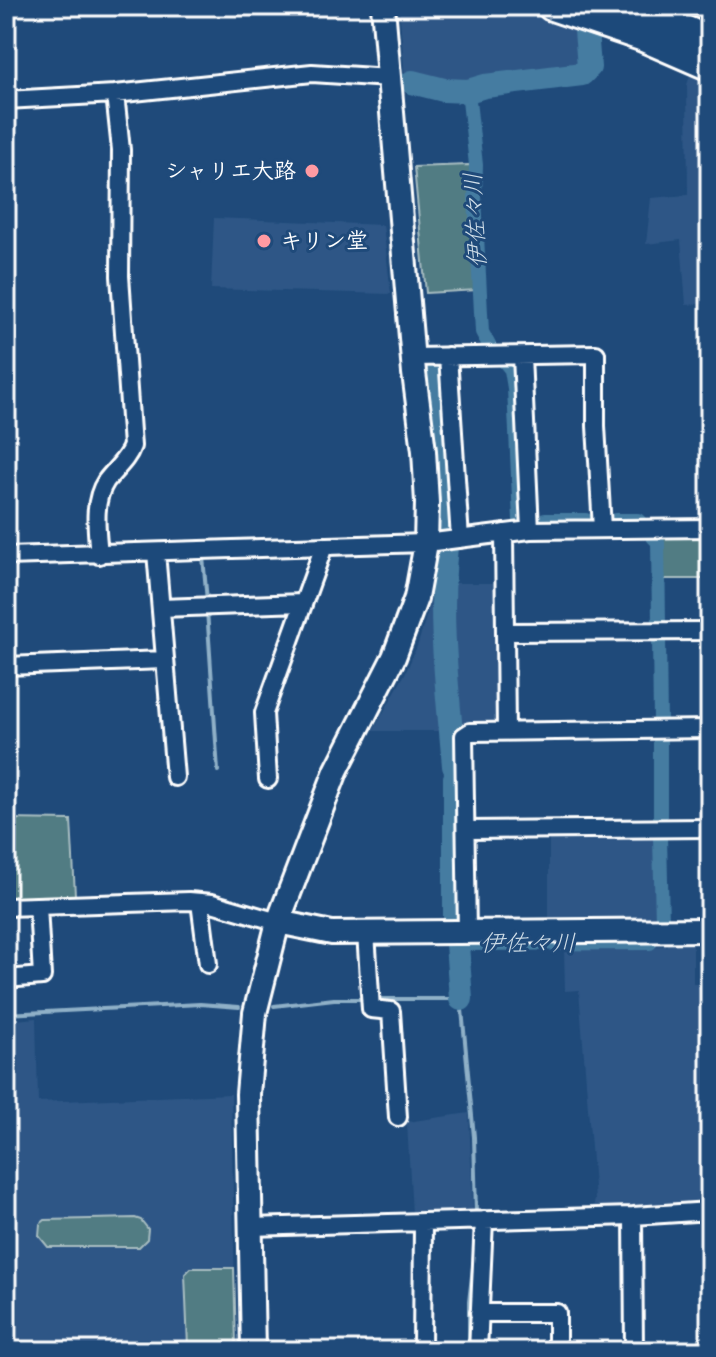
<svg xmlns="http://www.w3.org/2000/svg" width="716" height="1357" viewBox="0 0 716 1357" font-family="'Architects Daughter','Klee One',sans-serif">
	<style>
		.built { fill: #2e5786 }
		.green { fill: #517b83; stroke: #a8bdc1; stroke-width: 2 }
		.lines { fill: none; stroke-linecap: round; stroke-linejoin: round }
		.stream { stroke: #8fb0c7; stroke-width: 4 }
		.canal { stroke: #447ba1; stroke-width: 14 }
		.river { stroke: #447ba1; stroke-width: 24 }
		.street-casing { stroke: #fff; stroke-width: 22 }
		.secondary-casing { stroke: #fff; stroke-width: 28 }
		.highway-casing { stroke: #fff; stroke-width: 34 }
		.street { stroke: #1f4a7a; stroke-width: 16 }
		.secondary { stroke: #1f4a7a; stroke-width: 22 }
		.highway { stroke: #1f4a7a; stroke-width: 28 }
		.poi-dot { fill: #ff9aa2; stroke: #1f4a7a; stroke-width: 3 }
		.labels { text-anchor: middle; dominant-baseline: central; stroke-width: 6; stroke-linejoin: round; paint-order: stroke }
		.poi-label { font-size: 22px; font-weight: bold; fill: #fff; stroke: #1f4a7a; text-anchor: end }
		.water-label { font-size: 24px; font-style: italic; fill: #d0dee8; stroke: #1f4a7a }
	</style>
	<rect width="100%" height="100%" fill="#1f4a7a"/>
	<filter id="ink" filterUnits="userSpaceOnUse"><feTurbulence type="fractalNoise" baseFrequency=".0125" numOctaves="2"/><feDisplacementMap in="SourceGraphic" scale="16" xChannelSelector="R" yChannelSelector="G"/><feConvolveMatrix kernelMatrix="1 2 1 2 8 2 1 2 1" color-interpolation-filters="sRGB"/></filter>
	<g filter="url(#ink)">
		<path class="built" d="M399,6H503L577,28L583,69L537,77L496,78L450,85L413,75L405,80Z
			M691,72L710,82V303L686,305L681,240L646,244L651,198L688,195L687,85Z
			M214,218L383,225L391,294L211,289Z
			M447,583H499V718L492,724L455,725Z
			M432,597H436L443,731H373L405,674L418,644Z
			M657,836L659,922L549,924V837Z
			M667,939H693V984H710V1204L592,1211L595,1200L579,990L565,991L564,946H667Z
			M36,1018L38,1102L231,1094L236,1351H6V1021Z
			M469,1113L473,1213L412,1215L407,1122Z"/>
		<path class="green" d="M469,165L474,168L477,290L426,293L414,167Z
			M662,535H710V579H662Z
			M6,819L71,820L75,895L70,899L6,902Z
			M135,1218L141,1220L148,1229L147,1239L139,1247H48L39,1236L40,1224L45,1220Z
			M191,1268H234L236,1346L188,1347L185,1274Z"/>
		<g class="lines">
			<path class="stream" d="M203,557L207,601
				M207,610L218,771
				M376,999H461L474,1137L476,1213
				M274,1006L334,999H367
				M6,1014L200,1004L239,1007
				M469,1351V1302L474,1258"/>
			<path class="canal" d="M468,91L476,165L475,197L482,332L490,347
				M503,360L511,370L514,388L520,520
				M545,520H586
				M616,520H638L641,523
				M653,537L658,542L659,623
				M659,638L660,723
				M660,737V821
				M660,837L662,922
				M457,944L650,943"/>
			<path class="river" d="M412,82L444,90L468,91L485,86L582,74L589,67L584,6
				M432,361L443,475L445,532
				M446,547C438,620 448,693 454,766
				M455,778V919
				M457,944L461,999"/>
			<defs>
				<path id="street" d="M6,100L115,94L312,73L389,78
					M448,356L460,539
					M522,356L530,530
					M414,357L596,354V426L602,529
					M504,533L506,731
					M156,552L175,777
					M99,555C97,531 92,502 106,481C115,469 127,460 132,446L120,276L121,150L115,94
					M6,556L426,543L530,530L710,528
					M161,608L303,603
					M505,632L710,631
					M6,666L164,660
					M268,779L264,713L324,546
					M468,830L710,828
					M200,902L208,964
					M6,907L189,901L212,903L278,922
					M366,933L371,1009L391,1011L398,1117
					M467,933L464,736L470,732L710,729
					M6,979L42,976L38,906
					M709,1211L710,1231
					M633,1216L634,1351
					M250,1227L633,1216L710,1211
					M479,1313H557V1351
					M422,1351L423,1222
					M478,1351L484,1220"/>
				<path id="secondary" d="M278,922L332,933L710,930
					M253,1351L248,1094L255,1013L278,922L336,771L394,657L416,598L426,543L427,503L424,451L414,373L383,6"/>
				<path id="highway" d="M552,6L641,36L710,66
					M629,6L710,41"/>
			</defs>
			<use href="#street" class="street-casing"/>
			<use href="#secondary" class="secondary-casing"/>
			<use href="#highway" class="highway-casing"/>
			<use href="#street" class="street"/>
			<use href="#secondary" class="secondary"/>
			<use href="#highway" class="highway"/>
		</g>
	</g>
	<g class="poi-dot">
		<circle cx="312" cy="171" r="8"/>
		<circle cx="264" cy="241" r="8"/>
	</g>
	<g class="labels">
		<g class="poi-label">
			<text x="296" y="171">シャリエ大路</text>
			<text x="280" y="241" text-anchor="start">キリン堂</text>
		</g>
		<g class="water-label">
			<text transform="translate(476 220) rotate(-93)">伊佐々川</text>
			<text x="528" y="944">伊佐々川</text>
		</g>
	</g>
	<rect width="716" height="1357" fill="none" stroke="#1f4a7a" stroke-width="32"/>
	<rect x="16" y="16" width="684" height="1325" fill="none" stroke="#fff" stroke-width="3" filter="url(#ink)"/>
</svg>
